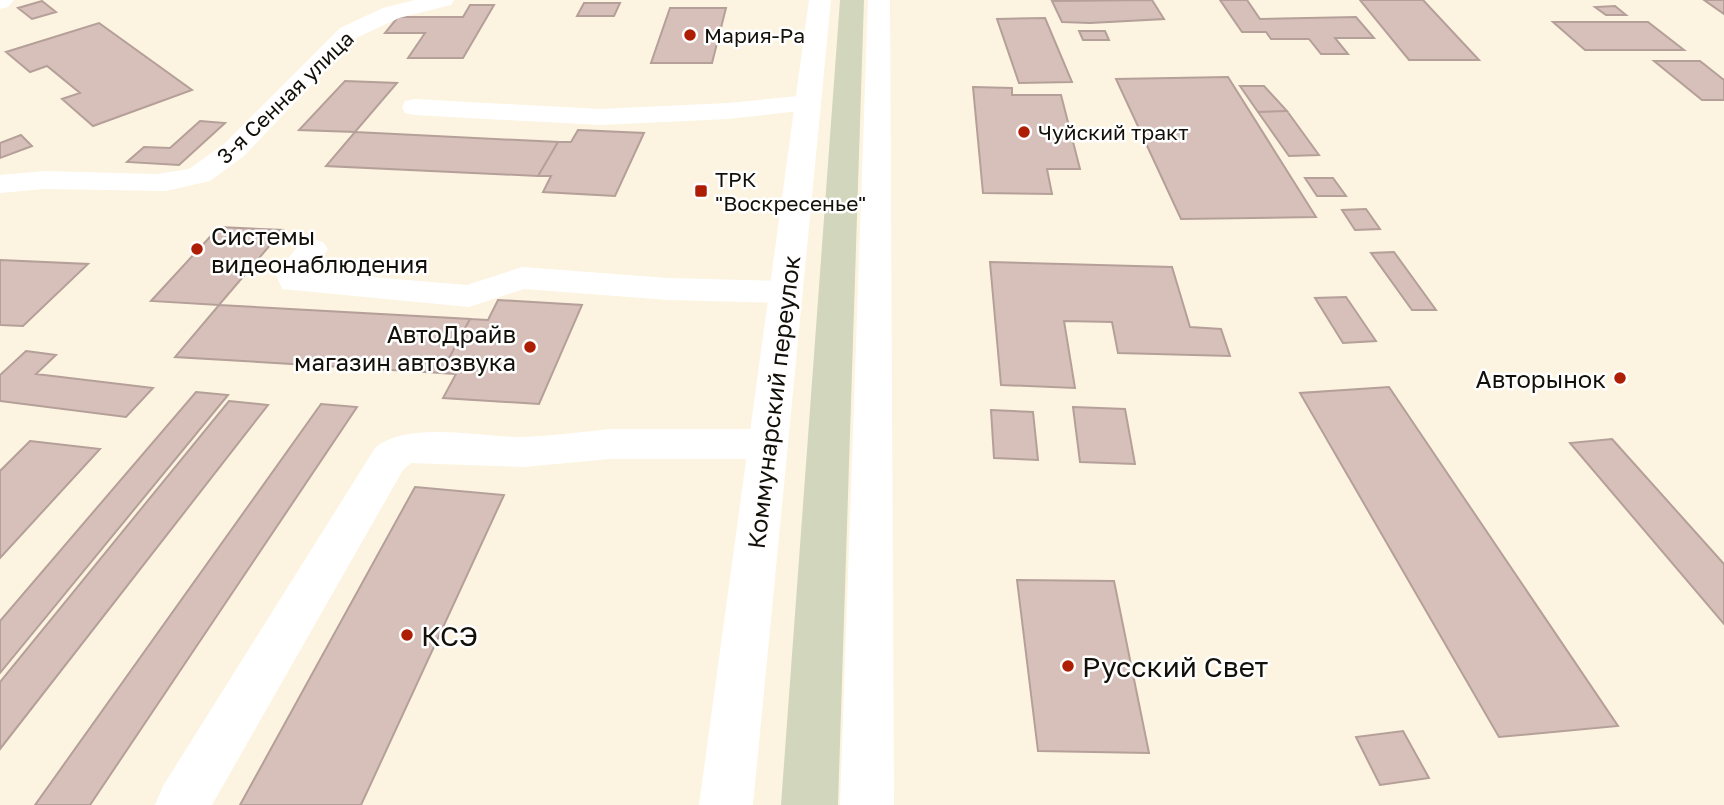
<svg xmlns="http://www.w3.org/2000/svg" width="1724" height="805" viewBox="0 0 1724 805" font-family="'Golos Text',sans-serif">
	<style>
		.green { fill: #d1d6bc }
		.building { fill: #d7c0ba; stroke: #b59f99; stroke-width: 2 }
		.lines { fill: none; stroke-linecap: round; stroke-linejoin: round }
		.minor { fill: #fff; fill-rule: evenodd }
		.major { fill: #fff; fill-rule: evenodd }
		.poi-dot { fill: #ad1e05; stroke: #fff; stroke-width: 2.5 }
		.labels { text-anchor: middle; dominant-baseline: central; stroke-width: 5; stroke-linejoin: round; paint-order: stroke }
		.far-poi-label { font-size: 21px; fill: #131009; stroke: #fff; text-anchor: start }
		.far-street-label { font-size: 21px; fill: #131009; stroke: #fff }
		.poi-label { font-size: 24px; fill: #131009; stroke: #fff; text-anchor: end }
		.street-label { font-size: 24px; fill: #131009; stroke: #fff }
		.near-poi-label { font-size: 28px; fill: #131009; stroke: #fff; text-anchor: start }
	</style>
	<rect width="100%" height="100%" fill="#fcf4e0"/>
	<path class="green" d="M840,0H864L838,805H781Z"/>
	<path class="building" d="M1152,0L1164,19L1090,23L1062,22L1052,1Z
		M1220,0H1247L1260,19L1356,17L1374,38H1335L1348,54H1321L1309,39H1271L1266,32H1242Z
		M1360,0H1423L1479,60H1409Z
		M1704,0H1724V14Z
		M42,1L56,12L32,19L18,8Z
		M584,3H620L614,16H577Z
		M470,5H494L463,58H408L425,33H385L398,17H463Z
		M1615,6L1626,15H1606L1595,7Z
		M670,8H726L712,63H651Z
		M1045,18L1072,82L1019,83L997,19Z
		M1553,22H1648L1684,50H1585Z
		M99,23L192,90L93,126L62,99L80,93L47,66L30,72L6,52Z
		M1079,31H1105L1109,40H1083Z
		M1654,61H1700L1724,80V100H1702Z
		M1228,77L1316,217L1181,219L1116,79Z
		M345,81L397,83L355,132L299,130Z
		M1240,86H1264L1287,111L1258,112Z
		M973,87L1012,88V95H1061L1080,169H1047L1052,194L983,193Z
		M1287,111L1319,155L1289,156L1258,112Z
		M200,121L225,123L179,165L127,162L144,147L170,148Z
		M578,130L644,133L615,196L543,192L551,176H538L558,142H571Z
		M355,132L558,142L538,176L326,166Z
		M21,135L32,146L0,158V143Z
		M1305,178H1333L1346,196H1317Z
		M1366,209L1380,229L1355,230L1342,210Z
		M219,227L283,230L219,305L151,301Z
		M1394,252L1436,310H1412L1371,253Z
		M0,260L88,264L23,326L0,325Z
		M990,262L1172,267L1190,327L1221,329L1230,356L1118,353L1112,322L1064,321L1075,388L1001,385Z
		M1346,297L1376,341L1343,343L1315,298Z
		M498,300L582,305L539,404L443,398L456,374L441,373L470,319L488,320Z
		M219,305L470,319L441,373L175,357Z
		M26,351L56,355L36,374L153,388L126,417L0,401V375Z
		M1389,387L1618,726L1499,737L1300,393Z
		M196,392L228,395L0,673V621Z
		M229,401L268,405L0,749V682Z
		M321,404L357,407L90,805H35Z
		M1073,407L1125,409L1135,464L1080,462Z
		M991,410L1033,412L1038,460L994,458Z
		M1612,439L1724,564V624L1570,443Z
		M30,441L100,449L0,558V471Z
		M415,487L504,495L361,805H240Z
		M1017,580L1114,581L1149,753L1038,751Z
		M1403,731L1429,778L1380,785L1356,737Z"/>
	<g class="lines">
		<path class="minor" d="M0,0H14L8,7L0,9Z
			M415,0H454L451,5L399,18L356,38L244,156L210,181L166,191L44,189L0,193V175L44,171L157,174L189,169L224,144L340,28L383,8Z
			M808,95L817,97L821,103L817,109L728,119L600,125L415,115L405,113L402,107L405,101L415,99L600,109L728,103Z
			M312,239L323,242L328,249L312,272L467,285L522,267L668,278L786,281L798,284L803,292L798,300L786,303L668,300L524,289L469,307L282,289L276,274L301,242Z
			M610,429H768L782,433L788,444L782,455L768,459H610L524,467L411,463L403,470L212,805H155L163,786L375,448C407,420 481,437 523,437C552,436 581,432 610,429Z"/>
		<path class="major" d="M809,0H831L753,805H699Z
			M868,0H890L894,805H840Z"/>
	</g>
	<g class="poi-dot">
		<circle cx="690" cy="35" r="7"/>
		<circle cx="1024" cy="132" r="7"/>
		<rect x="694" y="184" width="14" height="14" rx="3.5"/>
		<circle cx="197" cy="249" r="7"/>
		<circle cx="530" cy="347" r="7"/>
		<circle cx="1620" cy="378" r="7"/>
		<circle cx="407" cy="635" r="7"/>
		<circle cx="1068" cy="666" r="7"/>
	</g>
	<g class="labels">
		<g class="far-poi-label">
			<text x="704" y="35">Мария-Ра</text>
			<text x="1038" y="132">Чуйский тракт</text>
			<text x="715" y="179">ТРК<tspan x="715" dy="24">"Воскресенье"</tspan></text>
		</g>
		<g class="far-street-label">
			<text transform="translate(285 97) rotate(-44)">3-я Сенная улица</text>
		</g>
		<g class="poi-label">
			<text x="211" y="235" text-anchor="start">Системы<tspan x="211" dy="28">видеонаблюдения</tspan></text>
			<text x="516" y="333">АвтоДрайв<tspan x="516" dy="28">магазин автозвука</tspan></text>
			<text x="1606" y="378">Авторынок</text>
		</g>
		<g class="street-label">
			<text transform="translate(773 402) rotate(-83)">Коммунарский переулок</text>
		</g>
		<g class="near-poi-label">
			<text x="421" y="635">КСЭ</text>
			<text x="1082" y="666">Русский Свет</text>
		</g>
	</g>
</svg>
